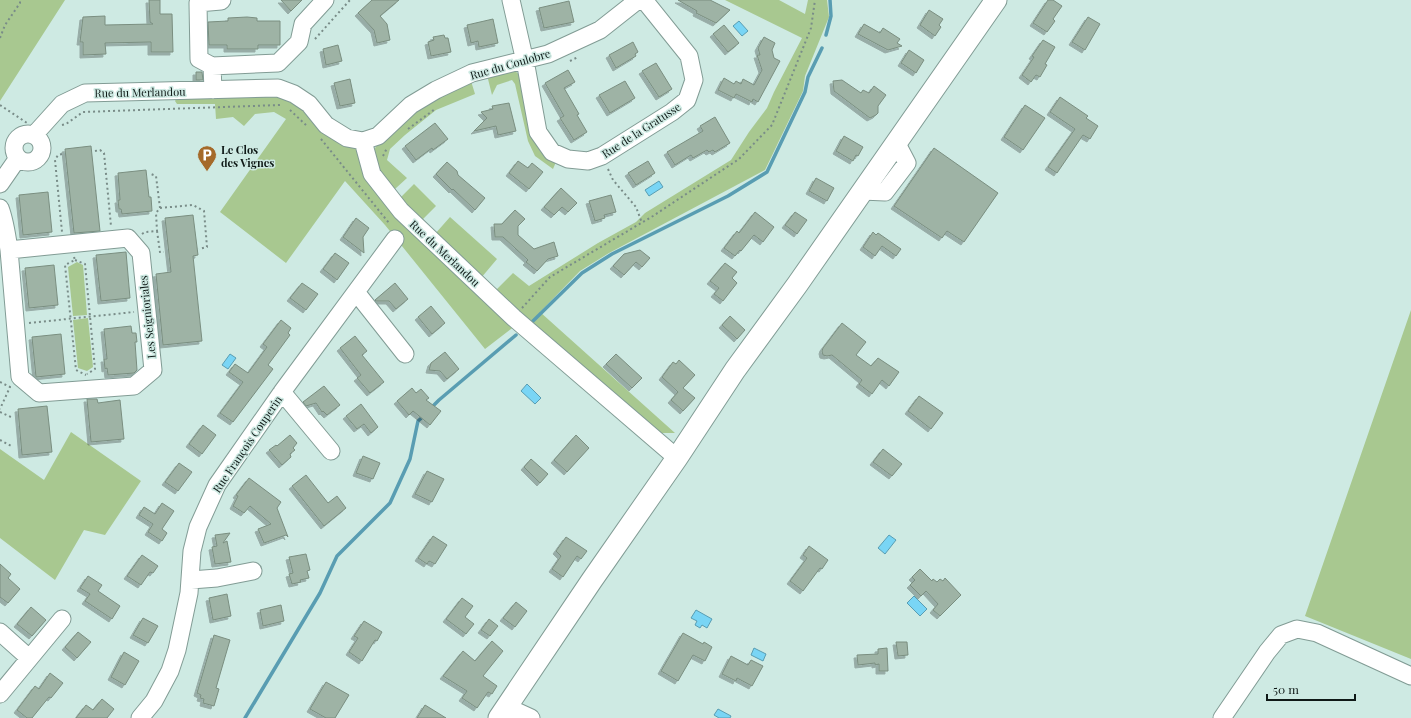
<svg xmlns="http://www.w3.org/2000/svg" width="1411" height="718" viewBox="0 0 1411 718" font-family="'Playfair Display',serif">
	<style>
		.green { fill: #a8c890 }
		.water { fill: #79d5f5; stroke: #599db2 }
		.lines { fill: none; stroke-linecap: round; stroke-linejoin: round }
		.stream { stroke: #599db2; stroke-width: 3.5 }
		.building { fill: #9eb3a5; stroke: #7a8e80; filter: url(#shadow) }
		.minor-casing { stroke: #829c95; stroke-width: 19 }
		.major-casing { stroke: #829c95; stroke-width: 23 }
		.path { stroke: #798c88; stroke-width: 2; stroke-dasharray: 2 3; stroke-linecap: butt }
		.minor { stroke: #fff; stroke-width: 17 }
		.major { stroke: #fff; stroke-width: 21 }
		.labels { text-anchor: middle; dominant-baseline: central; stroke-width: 3; stroke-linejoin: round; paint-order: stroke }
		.street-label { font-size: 11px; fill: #0f1917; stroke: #ceeae3 }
		.poi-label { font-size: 11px; font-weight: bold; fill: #0f1917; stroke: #ceeae3; text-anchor: start }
	</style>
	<defs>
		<filter id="shadow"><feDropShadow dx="-3" dy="3" stdDeviation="0" flood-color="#0004"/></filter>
	</defs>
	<rect width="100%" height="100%" fill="#ceeae3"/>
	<path class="green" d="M0,0H65L0,101Z
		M725,0H779L805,14L808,0H827L829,17L805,76L803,91L765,170L609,253L580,271L540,312L675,433H661L495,291L513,273L529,286L598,243L636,222L645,213L731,160L749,132L767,108L774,92L802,38Z
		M511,68L520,75C524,93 530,140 541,152C545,157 551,159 556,162L553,169L535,156L528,141L515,84L512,80L497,85L492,95L487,75Z
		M471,81L475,94L436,110L405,135L390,149L387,160L407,178L395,189L379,174L375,161L374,150L381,138L412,113L442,94Z
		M274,94L294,99L334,139L357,149L515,326L485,349L385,225L345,181L286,263L220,212L286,119L274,112L255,114L244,126L233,117L216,119L215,104H177L175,101L178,96Z
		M414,184L436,206L421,221L400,198Z
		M450,217L497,259L481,278L435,234Z
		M77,262L83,265L87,315L73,316L68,267Z
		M1411,310V659L1305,616Z
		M88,318L93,367L87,371L78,368L73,320Z
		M71,432L141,481L105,535L84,530L55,580L0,538V449L44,480Z"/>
	<path class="water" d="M739,21L748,31L742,36L733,26Z
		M659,181L663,187L649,196L645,190Z
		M230,354L236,358L228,369L222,365Z
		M527,384L541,398L535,404L521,391Z
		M889,535L896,540L885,554L878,548Z
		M914,596L927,609L920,616L907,603Z
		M696,610L712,619L707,628L702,625L700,628L695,625L697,621L691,618Z
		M754,648L766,654L763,661L751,655Z
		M718,709L731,716L730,718H719L714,715Z"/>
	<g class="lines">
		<path class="stream" d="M826,35L831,16L830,0
			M533,321L582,273L612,254L728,196L767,172L805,92L808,77L822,48
			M430,409L439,400L516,335
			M245,718L320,593L337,556L390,503L410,459L418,421L425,415"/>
	</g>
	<path class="building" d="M149,0H160V14H172L173,52H151V42L105,43L106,54L83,55V42H80L83,17L105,16V25L153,24L150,22Z
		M281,0H302L291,11Z
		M372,0H399L380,16L387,24L390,40L377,43L374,30L358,13Z
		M678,0H710L730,10L716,23L696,13L697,11Z
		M1048,0H1053L1062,6L1053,19L1055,21L1047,32L1033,23Z
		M569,1L574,22L544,28L539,8Z
		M929,10L943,19L939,25L941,27L935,36L920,25Z
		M247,17L257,18V21H280V45H258V49H227V45H209L208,22L228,21V18Z
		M1088,17L1100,24L1085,50L1072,42Z
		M493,19L498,43L479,47L478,41L471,43L467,25Z
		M864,24L880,33L883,28L900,39L897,43L902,46L888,50L858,34Z
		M724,25L739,43L728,52L713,34Z
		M444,35L445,38H448L451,52L431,56L428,42L434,40L433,37Z
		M764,37L775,43L772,50L774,58L780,61L758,102L753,99L752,102L736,94L734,98L718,90L724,78L734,84L736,81L741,84L743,79L754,85L762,70L757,55H760L758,48Z
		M1043,40L1055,47L1045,64L1047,65L1040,77L1036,75L1031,82L1022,75L1034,57L1032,56Z
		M633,42L638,52L635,54L636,56L616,68L609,55Z
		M338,45L342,61L326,65L323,49Z
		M909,50L924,60L916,73L901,63Z
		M656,63L672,89L659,97L642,71Z
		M568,70L575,82L564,88L579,114L577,115L587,132L574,140L560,118L564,116L545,83Z
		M196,72H202L203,80H196Z
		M350,79L355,103L340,106L334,83Z
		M842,80L861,93L863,90L869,93L874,86L886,95L878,106V113L876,115L870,118L834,91L833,81Z
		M625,81L635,98L610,113L599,95Z
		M1060,97L1088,116L1086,118L1098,126L1090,139L1083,135L1057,173L1048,167L1075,129L1050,112Z
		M509,103L516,131L498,135L496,126L474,131L487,118L481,112L493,109L492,106Z
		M1025,105L1045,118L1023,150L1004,137Z
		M715,117L730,143L715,152L713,150L709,152L707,150L693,158L691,155L675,165L667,152L703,131L700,126Z
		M435,123L448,139L433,150L432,148L416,160L405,146Z
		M844,136L863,147L858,156L856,155L853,161L836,151Z
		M91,146L100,231L74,233L65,149Z
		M934,148L998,193L964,242L947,231L942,238L894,206Z
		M518,161L528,168L532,163L543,172L529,189L509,173Z
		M648,161L655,173L636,185L628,173Z
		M447,162L457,171L458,175L485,198L475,210L453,189L452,190L436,174Z
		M146,170L149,197H151L152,211L122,214L121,209H119L118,200H120L118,173Z
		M816,178L834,188L827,201L809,191Z
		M561,188L577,203L568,212L562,207L554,215L544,207Z
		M48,192L52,232L23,235L19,195Z
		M611,195L616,212L604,215L605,218L595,221L589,201Z
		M515,210L525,219L518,226V235L534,249L554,242L558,256L548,259L537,271L526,262L528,260L503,237H495L494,224H502Z
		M755,212L774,227L763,242L754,235L741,251L740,250L735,256L724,248L737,231L739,233Z
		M795,212L807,220L797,234L785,225Z
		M193,215L198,255L193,256L202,341L163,345L156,274L171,272L165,218Z
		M356,218L369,228L363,237L364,253L343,237Z
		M873,232L876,235L878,233L901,249L896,256L882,246L875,256L863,247Z
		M640,250L650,258L642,267L636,262L624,275L613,266L624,254Z
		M126,252L130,298L101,301L96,255Z
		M335,253L349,263L337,280L323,269Z
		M725,263L737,272L732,278L737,283L723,301L714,294L719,288L710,281Z
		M54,265L58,305L29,308L25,268Z
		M302,283L318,294L306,310L290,298Z
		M395,283L408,299L396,309L389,301H376L375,300Z
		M431,306L445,323L432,334L418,317Z
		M730,316L745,330L737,339L722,325Z
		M281,320L291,328L288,333L290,335L268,365L273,369L233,422L220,413L243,382L229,372L235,364L248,373L267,347L263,344Z
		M842,323L866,342L856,355L871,366L878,358L899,372L889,386L882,380L872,394L859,384L862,380L832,355L827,356L823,355L822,351L823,348Z
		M131,326L132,333H136L137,342H135L137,370L134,373L108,375L107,368L105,369L104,359H107L104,329Z
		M61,334L65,374L36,377L32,337Z
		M355,336L367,351L362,355L384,382L370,393L357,378L361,375L340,348Z
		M445,352L459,369L447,379L440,371L429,370L431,363Z
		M616,354L642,378L632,388L606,364Z
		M679,360L695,375L683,388L695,398L683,411L671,400L678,392L662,377L673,362L676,364Z
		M324,386L340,405L327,415L323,411L322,412L316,403L306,406L303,402Z
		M412,388L416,393L421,389L429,398L426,400L441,411L430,425L413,411L409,415L397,401Z
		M919,396L943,413L931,429L908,411Z
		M87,399H97L98,403L120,400L124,439L91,442Z
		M361,404L378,427L371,433L364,424L357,429L346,416Z
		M47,406L52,452L22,455L18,409Z
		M203,425L216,435L202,454L189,444Z
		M290,435L297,443L293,448L295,450L290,454L291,457L282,465L269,450L276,445L277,446Z
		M576,435L589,448L567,472L554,460Z
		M883,449L902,464L892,476L873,462Z
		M363,456L380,463L373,479L356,473Z
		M531,459L548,474L540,483L524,467Z
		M179,463L192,472L178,491L165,482Z
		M427,471L444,479L432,502L415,494Z
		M306,475L328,503L337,496L346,508L324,526L292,486Z
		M249,478L281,502L277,508L288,537L286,535L264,543L258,529L271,524L250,506L244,513L233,506L238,496L236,495Z
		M162,503L174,511L162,529L167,533L162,541L148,532L153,524L139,515L144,507L155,514Z
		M230,533L223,543L227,541L231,562L215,564L212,547L217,546L215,535Z
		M433,536L447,545L435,564L429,561L427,564L418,558Z
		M566,537L587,551L581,559L577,556L563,577L552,569L561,556L556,551Z
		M809,546L828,560L822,569L820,568L803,591L790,581L807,558L803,555Z
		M306,554L310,570L307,571L309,578L300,580L301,582L292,584L289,574L293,573L289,557Z
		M142,555L158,566L153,573L150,572L141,585L127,576Z
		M0,564L11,574L8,578L20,589L8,603L0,597Z
		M920,569L932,581L933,579L937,582L940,579L943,581L945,578L961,595L940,616L933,610L938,604L926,591L921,596L910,585L915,580L912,577Z
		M88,576L102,585L98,591L120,606L112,619L85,601L90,594L80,588Z
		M227,594L231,616L213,620L209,598Z
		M462,598L473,606L465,617L474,624L466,634L446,619Z
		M516,602L527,611L515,627L503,618Z
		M281,605L284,621L263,626L260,610Z
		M31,607L46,620L32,636L17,624Z
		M143,618L158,626L148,643L133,635Z
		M489,619L498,626L490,636L481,630Z
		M364,621L382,632L377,641L375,640L362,661L349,652L358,638L354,636Z
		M78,632L91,642L77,658L65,647Z
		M683,633L703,644L704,642L712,647L705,661L693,655L678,681L661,671Z
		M214,635L230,640L216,688L219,689L214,706L203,703L204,699L200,698L201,695L197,693Z
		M492,641L503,651L483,676L497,686L492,694L488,692L477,708L462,698L467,691L443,676L463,651L475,661Z
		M896,642H907L908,655L898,656Z
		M887,648L888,671H879V664L875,665V663L858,665L857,655L878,654V649Z
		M124,652L139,661L125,685L111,677Z
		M731,656L748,665L751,660L763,666L752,686L737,678L736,681L722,674Z
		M50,673L63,683L51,698L49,697L32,718H27L17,710L35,686L39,689Z
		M326,682L349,695L335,718H326L310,709Z
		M102,699L114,709L107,718H76L86,705L93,710Z
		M425,705L446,718H417Z"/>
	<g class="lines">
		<defs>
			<path id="minor" d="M511,0L526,66L538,132L552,152L568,159L588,161L602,156L672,112L687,100L694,80L689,56L644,0
				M212,66L278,63L299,42L303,24L325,0
				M213,90L212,66L199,59L198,3L221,1L222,0
				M14 148a14 14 0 1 1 28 0a14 14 0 1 1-28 0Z
				M34,135L62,104L85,93L278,88L294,94L309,104L326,125L347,138L363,141
				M363,141L372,174L401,211L514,318L677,458
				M363,141L378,136L411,105L436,90L472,73L548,54L600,30L638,0
				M0,184L18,158
				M862,191L885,192L907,163L896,142
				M0,208C5,221 7,236 9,250L20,377L39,393L134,386L153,370L141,253L128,238L9,250
				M356,292L405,354
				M282,392L331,451
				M191,580L217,578L253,571
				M0,632L29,658
				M0,694L62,619
				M507,707L531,718
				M140,718L154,701L170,671L177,650L189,593L192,551L198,527L217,485L282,392L395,239
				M1222,718L1267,652L1281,635L1297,629L1317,633L1411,676"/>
			<path id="major" d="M499,718L592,580L677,458L735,370L797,285L996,0"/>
		</defs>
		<use href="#minor" class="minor-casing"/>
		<use href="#major" class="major-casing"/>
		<path class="path" d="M0,38L5,25L20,3V0
			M315,39L350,0
			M570,61L578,57
			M0,105L27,123
			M290,110L307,126
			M62,125L66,124L83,112L280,105
			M408,129L435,109
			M321,139L389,223
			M95,151L100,150L104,153L111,226
			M62,154L58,155L55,160L62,232
			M383,156L387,148
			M608,169L613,180L636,207L642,223
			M160,208L193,205L204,211L207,247L199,249
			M157,231L160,252H164
			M142,234L145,232L157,231L156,213L160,208L156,176L151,174
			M74,257L75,260L65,265L76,370L86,375
			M75,260L85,264L95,369L87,374
			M522,308L550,277L653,216L739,159L772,125L811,28L815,0
			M29,323L134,312
			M0,382L10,387L0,409
			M0,412L13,418
			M0,440L13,447"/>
		<use href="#minor" class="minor"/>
		<use href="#major" class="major"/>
	</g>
	<defs>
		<symbol id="parking-pin" viewBox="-11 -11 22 30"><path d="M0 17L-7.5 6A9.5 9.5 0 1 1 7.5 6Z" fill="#a56a2a" stroke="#ceeae3"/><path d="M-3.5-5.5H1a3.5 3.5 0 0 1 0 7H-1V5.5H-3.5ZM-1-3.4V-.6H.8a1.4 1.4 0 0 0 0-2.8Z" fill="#fff"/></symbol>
	</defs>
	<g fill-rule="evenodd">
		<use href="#parking-pin" x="196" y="144" width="22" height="30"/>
	</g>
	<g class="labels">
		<g class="street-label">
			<text transform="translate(510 64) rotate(-16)">Rue du Coulobre</text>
			<text transform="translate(140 92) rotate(-1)">Rue du Merlandou</text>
			<text transform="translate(641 130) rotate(-33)">Rue de la Gratusse</text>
			<text transform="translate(445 253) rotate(43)">Rue du Merlandou</text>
			<text transform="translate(147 317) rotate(-96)">Les Seignioriales</text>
			<text transform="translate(247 444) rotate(-56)">Rue François Couperin</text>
		</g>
		<g class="poi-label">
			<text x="221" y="149">Le Clos<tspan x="221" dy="13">des Vignes</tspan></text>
		</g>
	</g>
	<path d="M1267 694v6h88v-6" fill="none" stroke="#0f1917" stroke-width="2"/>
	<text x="1273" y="694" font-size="12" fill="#0f1917" stroke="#ceeae3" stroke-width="3" paint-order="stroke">50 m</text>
</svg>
